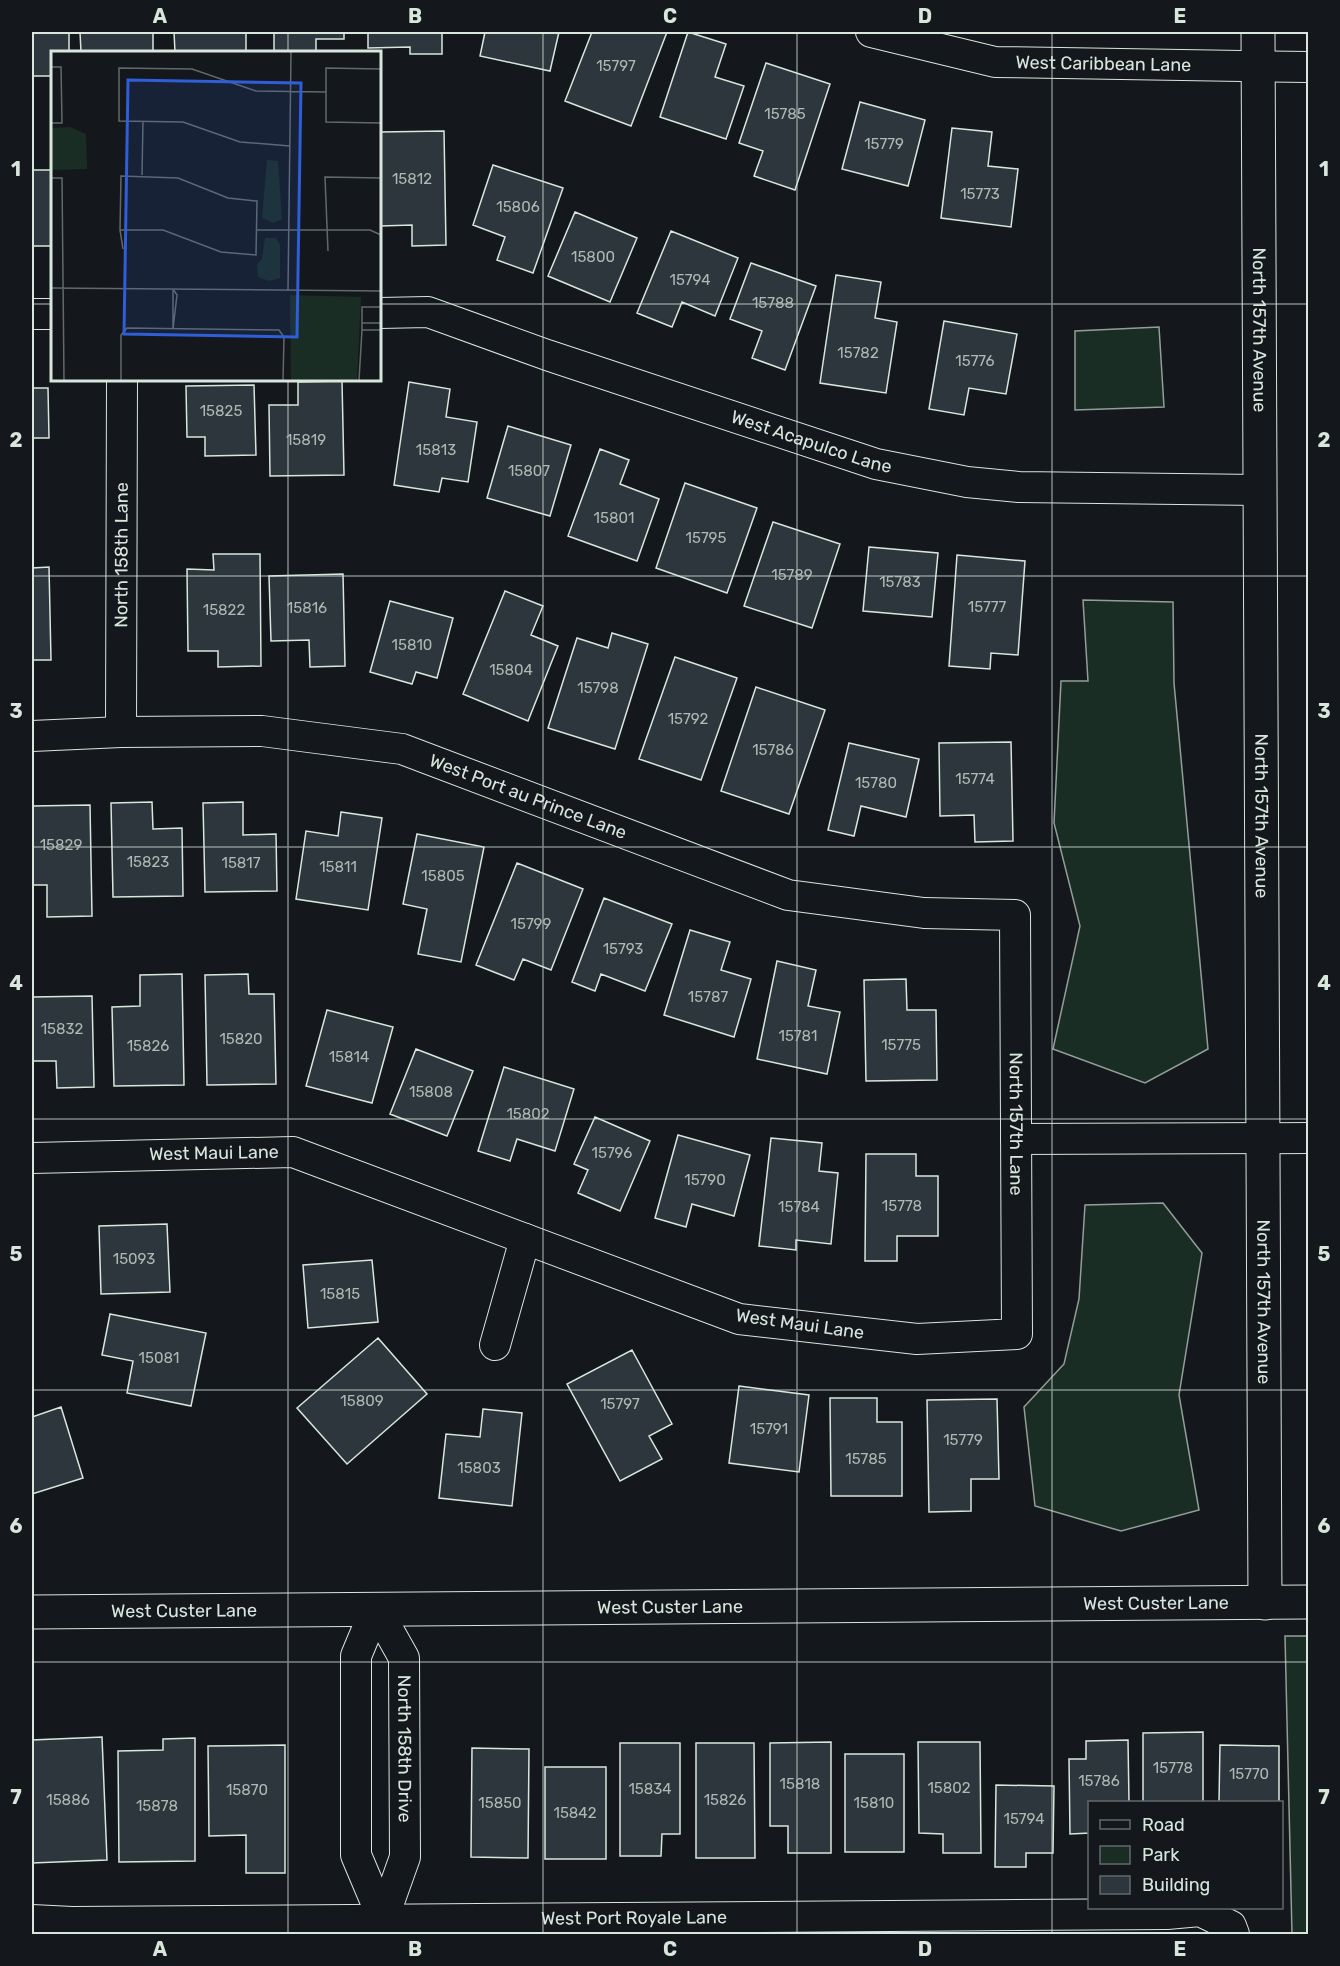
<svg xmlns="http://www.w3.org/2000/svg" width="1340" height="1966" viewBox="0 0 1340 1966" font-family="Rubik,sans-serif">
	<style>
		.green { fill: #1a2d24; stroke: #939e99; stroke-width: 1.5 }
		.building { fill: #2c363c; stroke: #d8e6dc; stroke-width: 1.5 }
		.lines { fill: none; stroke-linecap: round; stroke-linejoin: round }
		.street-casing { stroke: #d8e6dc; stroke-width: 32 }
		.secondary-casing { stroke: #d8e6dc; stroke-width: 35 }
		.street { stroke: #14181c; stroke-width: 30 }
		.secondary { stroke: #14181c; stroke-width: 33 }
		.grid { fill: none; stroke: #d8e6dc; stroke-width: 1.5; stroke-opacity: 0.55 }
		.labels { text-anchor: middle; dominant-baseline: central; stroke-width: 4.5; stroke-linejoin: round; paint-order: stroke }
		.number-label { font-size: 15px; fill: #adbab4 }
		.street-label { font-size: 18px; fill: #d8e6dc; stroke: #14181c }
		.inset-road { fill: none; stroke: #626a69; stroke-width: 1.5 }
		.view { fill: #305dd8; fill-opacity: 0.15; stroke: #305dd8; stroke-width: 3 }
		.inset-edge { fill: none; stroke: #d8e6dc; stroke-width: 3 }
		.neatline { fill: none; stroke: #d8e6dc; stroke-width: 2 }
		.grid-label { font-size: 20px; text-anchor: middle; font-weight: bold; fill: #d8e6dc }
	</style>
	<rect width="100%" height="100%" fill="#14181c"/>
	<path class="green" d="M1159,327L1164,407L1075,410V331Z
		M1083,600L1173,602L1174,683L1208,1049L1145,1083L1053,1049L1080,926L1054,823L1061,681H1088Z
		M1163,1203L1202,1253L1179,1395L1199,1510L1121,1531L1035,1506L1024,1407L1064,1364L1079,1299L1085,1205Z
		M1285,1636H1308V1934H1292Z"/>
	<path class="building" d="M32,32H69V52H52V76H32Z
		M80,32H153V52H81Z
		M174,32H246V52H175Z
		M274,32H344V39H316V52H274Z
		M368,32H442V54H410V47L368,48Z
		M485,32H559L550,71L480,56Z
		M592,32H667L631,126L565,101Z
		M688,32L726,44L715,77L744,86L726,139L660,117Z
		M766,63L830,84L795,190L754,176L763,151L739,143Z
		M860,102L925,120L908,186L842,169Z
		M952,128L992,132L988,166L1018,169L1011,227L941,218Z
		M444,131L446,245L412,246V225L380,226V132Z
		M493,165L563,188L533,273L497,260L505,237L473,225Z
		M32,170H52V246H32Z
		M575,212L637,238L610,302L548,276Z
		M671,231L738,258L715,316L682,302L672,327L637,313Z
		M751,263L816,286L785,370L752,358L762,331L730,319Z
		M836,275L881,282L875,318L897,322L886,393L820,383Z
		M944,321L1017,334L1006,394L969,388L964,415L929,409Z
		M342,381L344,475L270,476L269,405H298V382Z
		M409,382L450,389L446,417L477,422L468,482L442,478L439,492L394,485Z
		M254,385L256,455L205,456V437H187L186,386Z
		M32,388H48L49,438H32Z
		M508,426L571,445L550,516L487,498Z
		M600,449L629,460L620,484L659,499L637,561L568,536Z
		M685,483L757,508L727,593L656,568Z
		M773,522L840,544L812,628L744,606Z
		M869,547L938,553L932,617L863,611Z
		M213,554H260L261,666L218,667V651H188L187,569L214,570Z
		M957,555L1025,561L1018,655L991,653L990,669L949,666Z
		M49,567L51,660H32V568Z
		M343,574L345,666L310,667L309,640L271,641L269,576Z
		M505,591L543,606L531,635L558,646L528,721L463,694Z
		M390,601L453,618L437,678L416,672L412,684L370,672Z
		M612,633L648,644L615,749L548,728L577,638L608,648Z
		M675,657L737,678L701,780L639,759Z
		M756,687L825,710L789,814L721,791Z
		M1011,742L1013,841L975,842L974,815L940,816L939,743Z
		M849,743L919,759L906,817L861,806L854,836L828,830Z
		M152,802L153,829L182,828L183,896L113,897L111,803Z
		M243,802V835L276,834L277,891L205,892L203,803Z
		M90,805L92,916L47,917V885H32V806Z
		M341,812L382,818L368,910L296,899L306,831L338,836Z
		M417,834L484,847L461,962L418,954L427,909L403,904Z
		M517,863L583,889L551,970L523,959L514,980L476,965Z
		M604,898L672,924L645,991L601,974L595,991L572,982Z
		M690,930L730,942L721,970L751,979L734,1037L664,1015Z
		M777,961L816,970L808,1006L840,1012L827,1074L757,1059Z
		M182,974L184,1085L114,1086L112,1007L140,1006V975Z
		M248,974L249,994H274L276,1084L207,1085L205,975Z
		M906,979L907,1010H936L937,1080L866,1081L864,980Z
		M92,996L94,1087L57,1088L56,1061H32V997Z
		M327,1010L393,1027L372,1103L306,1086Z
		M416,1049L473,1071L447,1136L390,1114Z
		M504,1067L574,1089L555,1151L517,1139L510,1161L478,1151Z
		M595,1117L650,1141L620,1211L578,1193L588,1170L574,1164Z
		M678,1135L750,1155L734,1216L692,1204L686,1227L655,1218Z
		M771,1138L822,1143L819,1171L838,1173L831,1244L796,1240V1250L759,1246Z
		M866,1154H916V1176H938V1236H897V1261H865Z
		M167,1224L170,1292L101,1294L99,1226Z
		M372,1260L378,1322L308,1328L303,1265Z
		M110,1314L206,1333L191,1406L127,1393L133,1361L102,1355Z
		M378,1338L427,1394L347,1464L297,1408Z
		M632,1350L672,1424L649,1436L662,1459L620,1481L567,1384Z
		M739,1386L809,1395L799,1472L729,1463Z
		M830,1398H877V1422H902V1496H831Z
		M997,1399L999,1479H971V1511L929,1512L927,1400Z
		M61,1407L83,1478L32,1494V1417Z
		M483,1409L522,1413L512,1506L439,1498L446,1434L480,1437Z
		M1203,1732V1802H1143V1733Z
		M102,1737L107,1860L32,1863V1740Z
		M195,1738V1861L119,1862L118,1751L163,1750V1739Z
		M1128,1740L1129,1802H1090V1833L1070,1834L1069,1759H1086V1741Z
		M831,1742V1853H788V1826H770V1743Z
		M918,1742H980L981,1853H943V1834L919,1833Z
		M620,1743H680V1834H662L661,1856H620Z
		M696,1743H754L755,1858H696Z
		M285,1745V1873H246V1835L209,1836L208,1746Z
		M1220,1745L1279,1746V1802H1219Z
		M472,1748L529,1749L528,1858L471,1857Z
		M845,1754H904V1852H845Z
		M545,1767H606V1859H545Z
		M996,1785L1054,1786L1053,1853H1026V1867H995Z"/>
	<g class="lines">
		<defs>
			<g id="street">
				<path id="s1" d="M871,32L995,62L1308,67"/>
				<path id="s2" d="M380,313L428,312L547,355L876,464L967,482L1019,487L1259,490"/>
				<path d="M32,314H52"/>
				<path id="s3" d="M121,732L122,380"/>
				<path id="s4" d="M32,736L121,732L262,731L402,749L788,895L924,913L1015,915L1017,1334L917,1339L739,1319L293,1152L32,1158"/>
				<path d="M1016,1139L1308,1138"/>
				<path d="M495,1345L525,1239"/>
				<path id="s5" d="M376,1608L404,1658L405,1857L383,1919"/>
				<path d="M376,1608L356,1656V1855L383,1919"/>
				<path id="s6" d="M32,1920L72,1922L1167,1914L1200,1911L1231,1926L1234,1934"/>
			</g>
			<g id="secondary">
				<path id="s7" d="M1258,32L1265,1603"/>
				<path id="s8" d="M32,1612L1308,1602"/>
			</g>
		</defs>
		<use href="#street" class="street-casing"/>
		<use href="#secondary" class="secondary-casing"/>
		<use href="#street" class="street"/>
		<use href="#secondary" class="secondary"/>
	</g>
	<path class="grid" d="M288,32V52M543,32V1934M797,32V1934M1052,32V1934M32,304H52M380,304H1308M288,380V1934M32,576H1308M32,847H1308M32,1119H1308M32,1390H1308M32,1662H1308"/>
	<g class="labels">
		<g class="number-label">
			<text x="616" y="66">15797</text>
			<text x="785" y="114">15785</text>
			<text x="884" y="144">15779</text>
			<text x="412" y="179">15812</text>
			<text x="980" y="194">15773</text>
			<text x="518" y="207">15806</text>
			<text x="593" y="257">15800</text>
			<text x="690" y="280">15794</text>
			<text x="773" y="303">15788</text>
			<text x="858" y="353">15782</text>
			<text x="975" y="361">15776</text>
			<text x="221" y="411">15825</text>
			<text x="306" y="440">15819</text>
			<text x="436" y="450">15813</text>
			<text x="529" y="471">15807</text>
			<text x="614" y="518">15801</text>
			<text x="706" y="538">15795</text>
			<text x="792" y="575">15789</text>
			<text x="900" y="582">15783</text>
			<text x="987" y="607">15777</text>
			<text x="307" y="608">15816</text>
			<text x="224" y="610">15822</text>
			<text x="412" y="645">15810</text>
			<text x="511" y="670">15804</text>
			<text x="598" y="688">15798</text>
			<text x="688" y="719">15792</text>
			<text x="773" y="750">15786</text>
			<text x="975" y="779">15774</text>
			<text x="876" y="783">15780</text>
			<text x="61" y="845">15829</text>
			<text x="148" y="862">15823</text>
			<text x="241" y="863">15817</text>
			<text x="338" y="867">15811</text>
			<text x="443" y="876">15805</text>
			<text x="531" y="924">15799</text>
			<text x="623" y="949">15793</text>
			<text x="708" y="997">15787</text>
			<text x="62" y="1029">15832</text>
			<text x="798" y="1036">15781</text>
			<text x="241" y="1039">15820</text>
			<text x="901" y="1045">15775</text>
			<text x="148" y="1046">15826</text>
			<text x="349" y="1057">15814</text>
			<text x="431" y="1092">15808</text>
			<text x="528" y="1114">15802</text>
			<text x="612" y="1153">15796</text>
			<text x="705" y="1180">15790</text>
			<text x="902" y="1206">15778</text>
			<text x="799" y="1207">15784</text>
			<text x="134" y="1259">15093</text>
			<text x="340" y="1294">15815</text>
			<text x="159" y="1358">15081</text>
			<text x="362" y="1401">15809</text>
			<text x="620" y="1404">15797</text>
			<text x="769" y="1429">15791</text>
			<text x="963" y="1440">15779</text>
			<text x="866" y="1459">15785</text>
			<text x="479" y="1468">15803</text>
			<text x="1173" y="1768">15778</text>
			<text x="1249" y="1774">15770</text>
			<text x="1099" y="1781">15786</text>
			<text x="800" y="1784">15818</text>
			<text x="949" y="1788">15802</text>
			<text x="650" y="1789">15834</text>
			<text x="247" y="1790">15870</text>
			<text x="68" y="1800">15886</text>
			<text x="725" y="1800">15826</text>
			<text x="500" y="1803">15850</text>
			<text x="874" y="1803">15810</text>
			<text x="157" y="1806">15878</text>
			<text x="575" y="1813">15842</text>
			<text x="1024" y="1819">15794</text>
		</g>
		<g class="street-label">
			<text stroke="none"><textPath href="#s1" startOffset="236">West Caribbean Lane</textPath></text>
			<text stroke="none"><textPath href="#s7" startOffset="298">North 157th Avenue</textPath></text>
			<text stroke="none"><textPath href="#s2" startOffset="453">West Acapulco Lane</textPath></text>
			<text stroke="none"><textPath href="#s3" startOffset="177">North 158th Lane</textPath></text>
			<text stroke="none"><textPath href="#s4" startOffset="506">West Port au Prince Lane</textPath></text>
			<text stroke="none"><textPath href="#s7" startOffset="784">North 157th Avenue</textPath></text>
			<text stroke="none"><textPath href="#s4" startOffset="1221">North 157th Lane</textPath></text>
			<text transform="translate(214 1153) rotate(-1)">West Maui Lane</text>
			<text stroke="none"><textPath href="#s7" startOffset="1270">North 157th Avenue</textPath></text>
			<text transform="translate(800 1324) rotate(8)">West Maui Lane</text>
			<text stroke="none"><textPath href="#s8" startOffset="1124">West Custer Lane</textPath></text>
			<text stroke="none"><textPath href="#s8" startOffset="638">West Custer Lane</textPath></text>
			<text stroke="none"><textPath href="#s8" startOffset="152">West Custer Lane</textPath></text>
			<text stroke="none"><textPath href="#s5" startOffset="148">North 158th Drive</textPath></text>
			<text stroke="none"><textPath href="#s6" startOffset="602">West Port Royale Lane</textPath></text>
		</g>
	</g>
	<g transform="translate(51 51)">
		<rect width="330" height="330" fill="#14181c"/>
		<path d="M19,76L35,83L36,118L0,119V77ZM216,109L227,110L231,168L222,172L211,167ZM214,187H225L229,194V227L218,230L207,226L206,213L211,208ZM239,244L310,246L306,329H240Z" fill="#1a2d24"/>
		<path class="inset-road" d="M0,16H10L11,72H0M330,18L275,17V71L330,72M239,95L189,91L132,71L68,70V17L141,18L205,40L275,41M91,124L92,70M0,127H11L13,329M69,179H112L170,201L205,204L206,150L177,147L127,127L70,125L69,179L72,198M206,179H319L330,184M277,200L274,126L330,127M0,237L330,240M122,238L126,244L122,278M237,239L240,1M311,272H330M122,277V238M311,279V256H330M70,329V284L76,277L228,279L233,286L232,329M308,329L311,279H330"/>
		<path class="view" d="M77,29L250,32L246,286L73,283Z"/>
		<rect width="330" height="330" class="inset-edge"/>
	</g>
	<rect width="1340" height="1966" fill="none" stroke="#14181c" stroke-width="66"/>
	<rect x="1088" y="1801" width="195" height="108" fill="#14181c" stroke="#626a69" stroke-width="1.5"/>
	<rect x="1100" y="1820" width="30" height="9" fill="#14181c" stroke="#626a69" stroke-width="1.5"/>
	<text x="1142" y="1831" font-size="18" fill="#d8e6dc">Road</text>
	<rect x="1100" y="1846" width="30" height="18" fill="#1a2d24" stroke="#626a69" stroke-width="1.5"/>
	<text x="1142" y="1861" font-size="18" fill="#d8e6dc">Park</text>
	<rect x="1100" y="1876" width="30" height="18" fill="#2c363c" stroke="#626a69" stroke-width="1.5"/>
	<text x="1142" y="1891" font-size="18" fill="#d8e6dc">Building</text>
	<rect x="33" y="33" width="1274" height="1900" class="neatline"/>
	<g class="grid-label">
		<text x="160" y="23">A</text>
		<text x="415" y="23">B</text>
		<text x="670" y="23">C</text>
		<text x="925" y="23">D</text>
		<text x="1180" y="23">E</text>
		<text x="16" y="176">1</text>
		<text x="1324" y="176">1</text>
		<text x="16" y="447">2</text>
		<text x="1324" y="447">2</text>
		<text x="16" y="718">3</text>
		<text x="1324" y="718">3</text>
		<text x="16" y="990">4</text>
		<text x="1324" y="990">4</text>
		<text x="16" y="1261">5</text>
		<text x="1324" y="1261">5</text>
		<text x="16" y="1533">6</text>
		<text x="1324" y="1533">6</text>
		<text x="16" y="1804">7</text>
		<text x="1324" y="1804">7</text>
		<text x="160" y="1956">A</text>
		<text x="415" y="1956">B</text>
		<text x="670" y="1956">C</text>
		<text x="925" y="1956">D</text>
		<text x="1180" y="1956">E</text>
	</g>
</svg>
